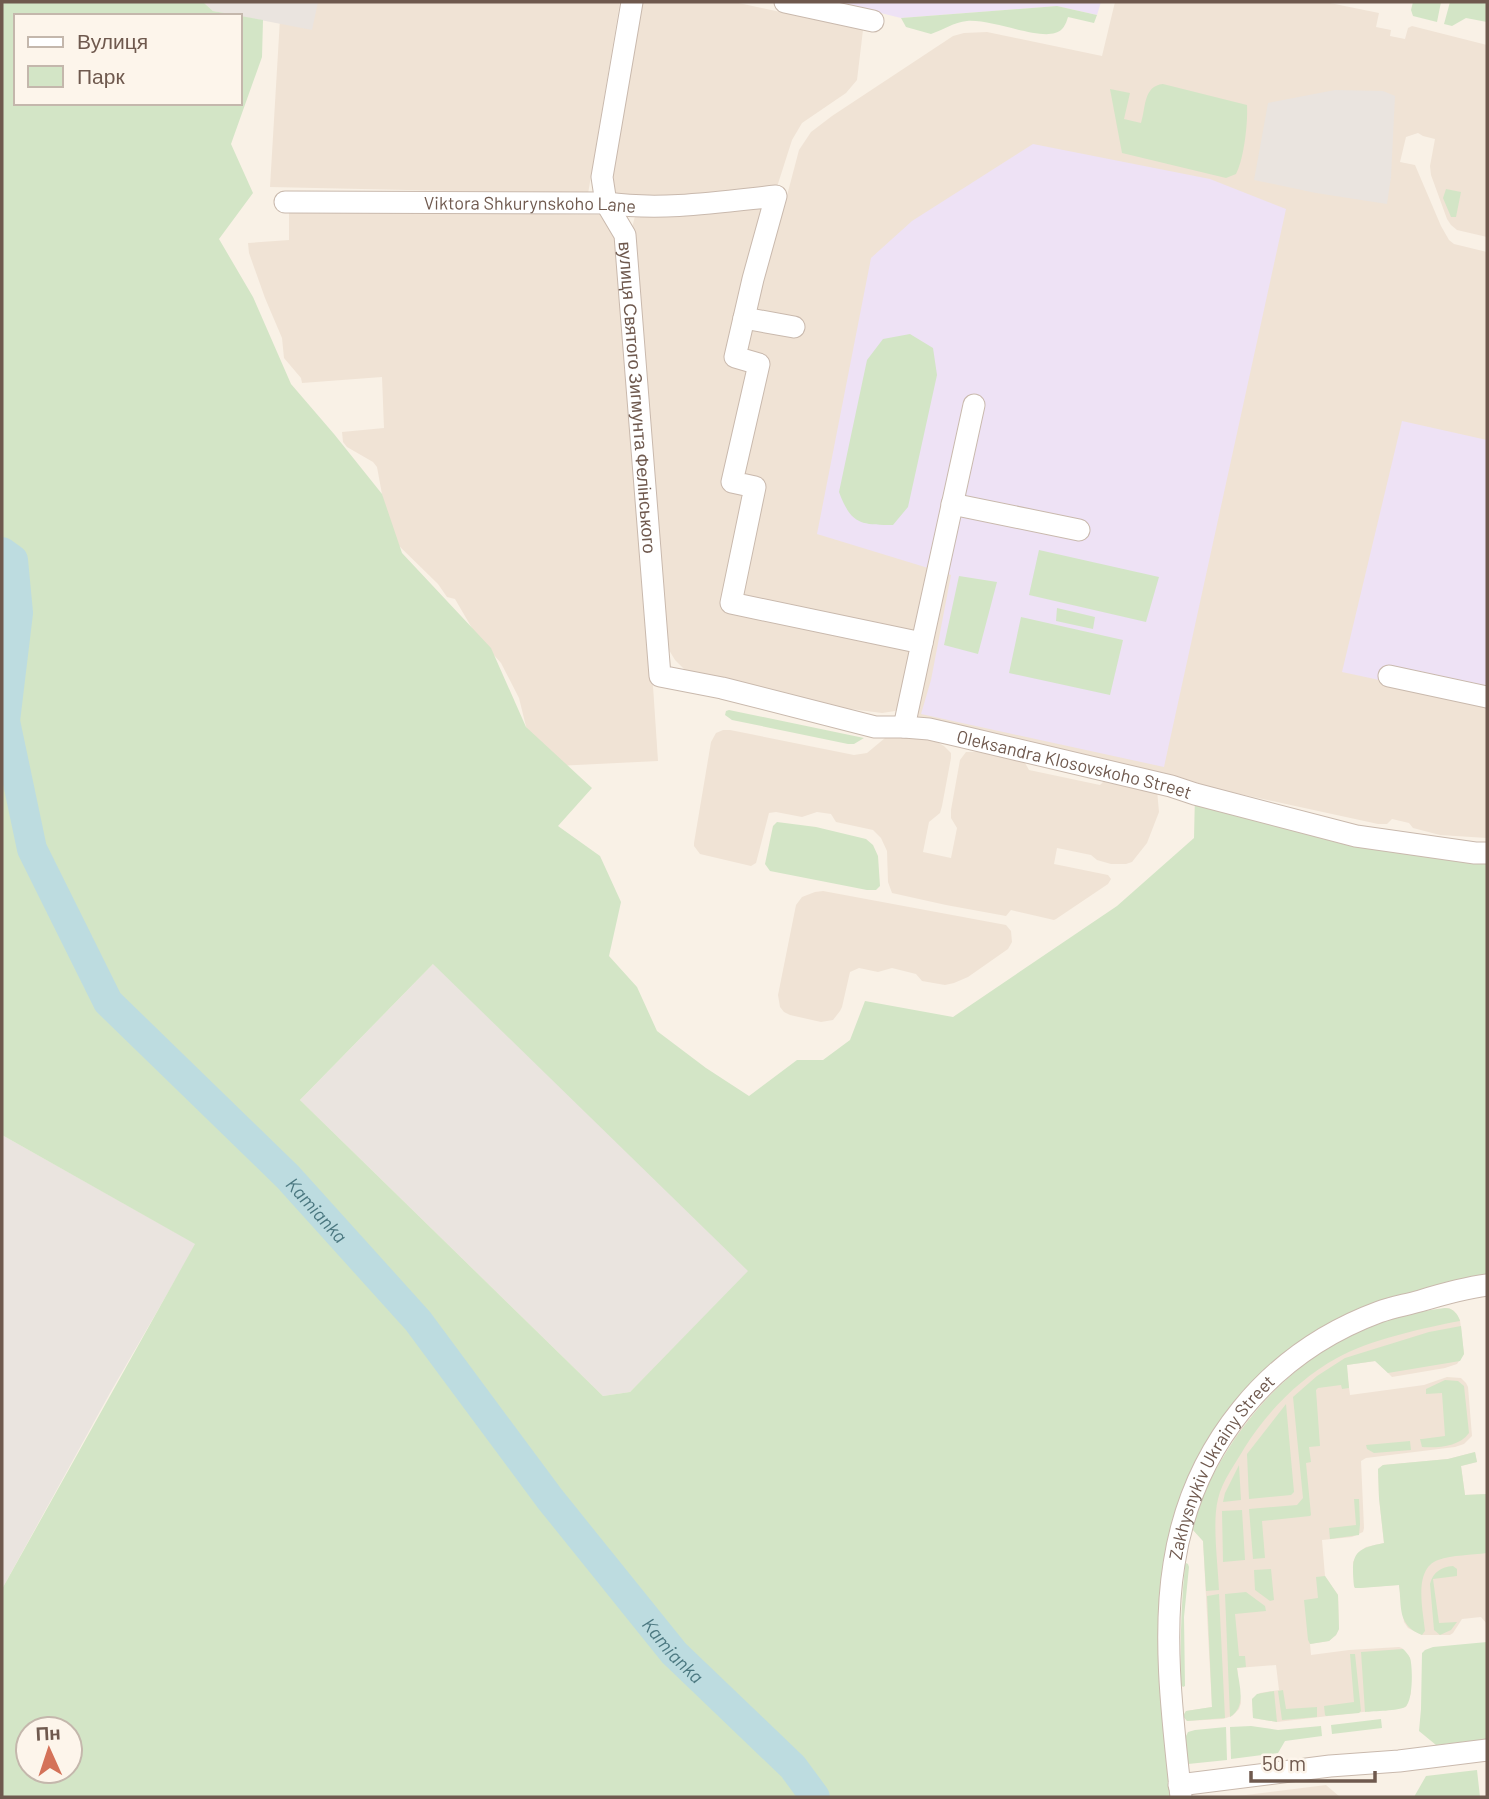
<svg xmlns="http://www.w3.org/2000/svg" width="1489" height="1799" viewBox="0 0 1489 1799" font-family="Barlow,sans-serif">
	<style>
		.residential { fill: #f0e3d5 }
		.industrial { fill: #eae4df }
		.education { fill: #eee2f5 }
		.green { fill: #d3e5c6; fill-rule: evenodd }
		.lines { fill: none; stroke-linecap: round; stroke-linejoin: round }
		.river { stroke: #bddce0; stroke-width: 30 }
		.minor-casing { stroke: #c9b9ad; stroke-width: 23 }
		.minor { stroke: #fff; stroke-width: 21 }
		.labels { text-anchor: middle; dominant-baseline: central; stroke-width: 5; stroke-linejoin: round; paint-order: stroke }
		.street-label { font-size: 18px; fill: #6f594e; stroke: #fdf5eb }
		.water-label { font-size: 19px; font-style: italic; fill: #4b7880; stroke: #fdf5eb }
	</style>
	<rect width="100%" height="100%" fill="#f9f1e6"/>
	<path class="residential" d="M281,2H620L588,194L270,187Z
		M641,2H734L863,30L857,80L846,93L802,123L792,140L776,190L772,195L615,196L613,174Z
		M1115,2H1325L1379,13L1376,27L1391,30L1390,36L1405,39L1408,28L1412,26L1487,45V237L1457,230L1451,225L1447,219L1431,175L1430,166L1435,139L1423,136L1418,133L1406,137L1400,162L1415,165L1441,226L1449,240L1454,244L1487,252V838L1440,835L1413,828L1409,823L1392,819L1387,824H1378L1038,750L919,721L917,716L899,708L895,711L882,713L835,707L691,676L675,660L669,650L665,636L632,228L635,216L761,206L784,207L799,150L811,132L832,116L944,42L953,36L964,33L987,32L1102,56Z
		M289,209L603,215L616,239L645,566L658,761L536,767L519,698L501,663L476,635L455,599L447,597L438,584L394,541L386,516L377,467L373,462L347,447L343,442L342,432L384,428L382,377L302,383L301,378L284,358L282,338L265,298L249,253L248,243L289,240Z
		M723,730H730L854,755L867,753L891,733L937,742L944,746L951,753V758L942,806L940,813L929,822L923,852L951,858L957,828L951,818V810L960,760L966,752H979L1019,760L1025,763L1029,770L1100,785L1106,779L1157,790L1159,812L1147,843L1132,862L1126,864H1111L1097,860L1091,855L1057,848L1054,864L1108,875L1111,879L1108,884L1056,919L1054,920L1011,910L1006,916L946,905L892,893L888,882L887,851L881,838L873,830L836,822L831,814L817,812L802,817L776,812L769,813L756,863L751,866L700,854L694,846V843L711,742L716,733Z
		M823,891L1006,925L1011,931L1012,942L1008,949L968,977L954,983L945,985L922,981L916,974L892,968L878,972L859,968L850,972L842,1007L840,1011L833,1020L821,1022L790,1015L784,1012L780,1007L778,995L796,905L802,897L815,892Z
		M1445,1308H1449L1454,1311L1460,1320L1464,1354L1457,1364L1445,1368L1392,1377L1376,1361L1346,1365L1350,1395L1424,1385L1447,1377L1461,1378L1466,1383L1468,1387L1472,1436L1464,1444L1455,1447L1366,1458L1361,1461L1364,1528L1363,1532L1352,1537L1322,1540L1325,1576L1338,1595L1339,1629L1336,1635L1329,1641L1310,1644L1311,1655L1349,1650L1399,1647L1402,1648L1410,1658L1411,1666V1693L1406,1707L1277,1722L1253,1718L1252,1699L1260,1693L1279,1690L1276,1665L1237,1668L1241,1703L1239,1709L1232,1716L1223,1719L1187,1721L1183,1716L1186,1711L1212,1707L1203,1541L1193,1530L1194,1521L1235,1437L1262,1403L1306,1362Z
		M1475,1452L1477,1462L1461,1466L1465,1495L1487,1494V1624L1481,1617L1462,1619L1453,1633L1450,1635H1422L1408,1628L1404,1622L1399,1585L1355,1588L1354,1586L1353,1562L1358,1553L1366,1547L1384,1543L1379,1498L1378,1469L1383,1465L1448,1459Z
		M1326,1785L1340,1797H1225L1246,1795Z"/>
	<path class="industrial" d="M203,2H318L312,30L213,11Z
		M1335,90L1383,91L1395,96L1391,177L1387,204L1316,193L1254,180L1268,103Z
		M434,963L749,1271L630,1392L603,1396L300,1100Z
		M2,1135L196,1244L110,1393L2,1589Z"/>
	<path class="education" d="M836,2H1101L1097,15L1057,6L901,18Z
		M1033,144L1210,179L1286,209L1164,767L921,714L931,680L951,575L817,534L871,258L912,221Z
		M1402,421L1487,440V703L1342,672Z"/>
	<path class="green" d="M2,2H203L213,11L263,20L262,57L231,144L253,193L219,239L253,297L291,384L334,434L382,494L402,553L491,648L526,727L592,788L558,826L600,856L621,902L609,956L637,987L657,1031L706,1068L749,1096L797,1060H823L850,1040L865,1001L953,1017L1117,906L1194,838L1195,794L1487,853V1288L1325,1337L1229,1426L1174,1563L1181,1797H2V1589L195,1244L2,1135ZM16,16H240V103H16ZM433,964L748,1271L630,1392L603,1396L300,1100ZM28,1729H70V1771H28Z
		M1413,2H1441L1437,22L1413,16L1411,10Z
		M1450,2H1487V22L1466,18L1452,26L1444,24Z
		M1057,6L1097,15L1094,23L1068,17C1066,24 1063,31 1055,33C1036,39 991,19 967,21C954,22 943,30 931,34L906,27L901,18Z
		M1163,84L1247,105C1248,123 1244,159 1236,174L1226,178L1122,153L1110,89L1130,93L1124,119L1141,123C1146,108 1143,86 1163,84Z
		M1446,189L1461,192L1456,217H1451L1443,198Z
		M910,334L933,348L937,375L908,507L893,525C860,525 851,524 839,492L867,360L883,339Z
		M1039,550L1159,577L1146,622L1029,595Z
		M959,576L997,582L978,654L944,645Z
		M1057,608L1095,617L1093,629L1056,621Z
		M1021,617L1123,640L1110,695L1009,673Z
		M729,710L864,738L854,744H848L732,720L725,715L726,711Z
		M777,822L816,827L866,839L873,845L878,856L880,886L876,890H867L770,871L765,864L773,826Z
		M1445,1308C1453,1308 1458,1314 1460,1321C1423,1328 1369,1340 1337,1358C1300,1378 1267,1412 1245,1447C1236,1463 1222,1481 1218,1499C1212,1522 1218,1565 1219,1590L1206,1591L1203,1541L1193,1530C1193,1510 1206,1488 1215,1471C1264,1382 1343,1319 1445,1308Z
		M1461,1326L1464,1354L1460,1361L1388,1373L1375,1361L1347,1365L1349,1388L1342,1389L1341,1385L1318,1388L1316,1390L1320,1446L1309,1447L1311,1462L1306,1463L1311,1515L1310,1516L1262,1521L1265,1558L1253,1559L1249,1509L1297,1505L1303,1498L1293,1397L1317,1376L1345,1358L1429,1332Z
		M1445,1380L1458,1381L1464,1386L1469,1433C1459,1447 1438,1448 1422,1447L1420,1439H1422L1445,1436L1442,1393L1426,1394V1389Z
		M1286,1404L1294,1492L1291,1495L1249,1499L1247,1454Z
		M1410,1441L1411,1450L1374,1453L1367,1449L1366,1445Z
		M1475,1452L1477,1462L1461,1466L1465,1495L1487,1494V1553C1471,1555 1453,1555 1438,1560C1413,1569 1423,1610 1425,1631L1422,1635C1397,1625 1402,1608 1399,1585L1361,1588H1355L1354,1586C1351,1555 1353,1549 1384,1543L1379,1498L1378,1469L1383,1465L1448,1459Z
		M1239,1465L1241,1500L1223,1502L1225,1493Z
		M1354,1499H1359L1360,1524L1359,1535L1330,1539L1329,1528L1356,1525Z
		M1242,1510L1245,1560L1223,1562L1222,1511Z
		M1186,1563L1188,1564L1189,1567L1184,1617L1185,1686L1183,1687L1181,1685C1180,1645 1181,1606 1185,1565Z
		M1453,1566L1457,1569V1576L1433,1579L1439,1623L1457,1622L1451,1630L1440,1635L1434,1630L1430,1584C1433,1572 1441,1567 1453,1566Z
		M1271,1569L1274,1600L1270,1601L1255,1590L1254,1570Z
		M1325,1576L1338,1595L1339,1629L1336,1635L1329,1641L1310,1644L1308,1640L1304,1600L1318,1598L1316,1577Z
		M1246,1592L1265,1606L1266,1611L1235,1614L1239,1656H1245L1246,1667L1237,1668C1239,1685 1247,1707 1230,1717L1225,1594Z
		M1219,1594L1225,1718L1187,1721L1183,1716L1186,1711L1212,1707L1207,1596Z
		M1487,1642V1739L1436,1745L1419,1731L1421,1709L1422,1653L1425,1650L1433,1647Z
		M1403,1649C1406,1652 1408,1654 1410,1658C1413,1667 1413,1702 1405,1707C1399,1711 1373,1711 1365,1712L1361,1652Z
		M1350,1654H1355L1361,1711L1359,1713L1326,1716L1325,1715L1324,1706L1354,1702Z
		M1283,1690L1286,1709L1317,1707V1717L1282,1720L1278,1691Z
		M1274,1691L1277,1722L1253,1718L1252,1699L1257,1694Z
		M1381,1719L1382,1728L1332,1734L1331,1725Z
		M1251,1726L1278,1730L1321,1726L1322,1736L1285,1741L1278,1753L1231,1759L1230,1727Z
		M1226,1727L1227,1760L1188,1764L1185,1738L1188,1732L1195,1730Z
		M1477,1770L1480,1797H1414L1426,1776Z"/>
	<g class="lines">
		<path class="river" id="s1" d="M2,552L13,560L18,613L5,721L32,849L108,1002L288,1177L418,1321L550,1499L674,1653L793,1767L815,1797"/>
		<defs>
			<g id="minor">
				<path id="s2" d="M632,2L602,177L606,203L625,235L660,676L722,688L875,727H904L929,729L955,735L1171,786L1195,794L1356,836L1475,853H1487"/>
				<path d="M785,2L873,21"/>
				<path id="s3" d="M285,202L606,203C662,211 720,202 776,196L753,279L735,357L759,364L732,482L755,487L731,603L922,643L904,727"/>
				<path d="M744,318L794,327"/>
				<path d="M952,504L1079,530"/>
				<path d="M922,643L974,405"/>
				<path d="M1389,676L1487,697"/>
				<path d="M1179,1785L1330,1766L1399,1761L1487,1750"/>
				<path id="s4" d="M1181,1797C1173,1723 1162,1637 1174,1564C1192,1447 1268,1353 1379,1312C1392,1307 1406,1305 1420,1301C1443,1294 1464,1288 1487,1285"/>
			</g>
		</defs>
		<use href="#minor" class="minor-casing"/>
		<use href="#minor" class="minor"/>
	</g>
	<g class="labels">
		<g class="street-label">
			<text stroke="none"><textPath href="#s3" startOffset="245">Viktora Shkurynskoho Lane</textPath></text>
			<text stroke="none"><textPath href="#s2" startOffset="404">вулиця Святого Зигмунта Фелінського</textPath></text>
			<text stroke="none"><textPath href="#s2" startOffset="1108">Oleksandra Klosovskoho Street</textPath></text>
			<text stroke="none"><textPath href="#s4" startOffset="343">Zakhysnykiv Ukrainy Street</textPath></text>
		</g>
		<g class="water-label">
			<text stroke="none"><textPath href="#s1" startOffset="772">Kamianka</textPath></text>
			<text stroke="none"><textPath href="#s1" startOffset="1339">Kamianka</textPath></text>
		</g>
	</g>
	<rect width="1489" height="1799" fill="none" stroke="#6f594e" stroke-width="7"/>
	<rect x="14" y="14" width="228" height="91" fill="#fdf5eb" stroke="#c4b7ac" stroke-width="2"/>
	<rect x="28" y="37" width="35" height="10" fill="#ffffff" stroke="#c4b7ac" stroke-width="2"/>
	<text x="77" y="49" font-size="21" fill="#6f594e">Вулиця</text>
	<rect x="28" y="66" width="35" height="21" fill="#d3e5c6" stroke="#c4b7ac" stroke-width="2"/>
	<text x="77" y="84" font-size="21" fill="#6f594e">Парк</text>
	<g transform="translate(49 1750) rotate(357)"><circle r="33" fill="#fdf5eb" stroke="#c4b7ac" stroke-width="2"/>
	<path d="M0-5L12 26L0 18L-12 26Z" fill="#d47259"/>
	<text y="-10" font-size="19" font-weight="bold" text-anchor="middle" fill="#6f594e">Пн</text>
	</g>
	<path d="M1251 1771v10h124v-10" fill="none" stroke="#6f594e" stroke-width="3.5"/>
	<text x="1262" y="1771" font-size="21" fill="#6f594e" stroke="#fdf5eb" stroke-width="5" paint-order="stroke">50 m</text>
</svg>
